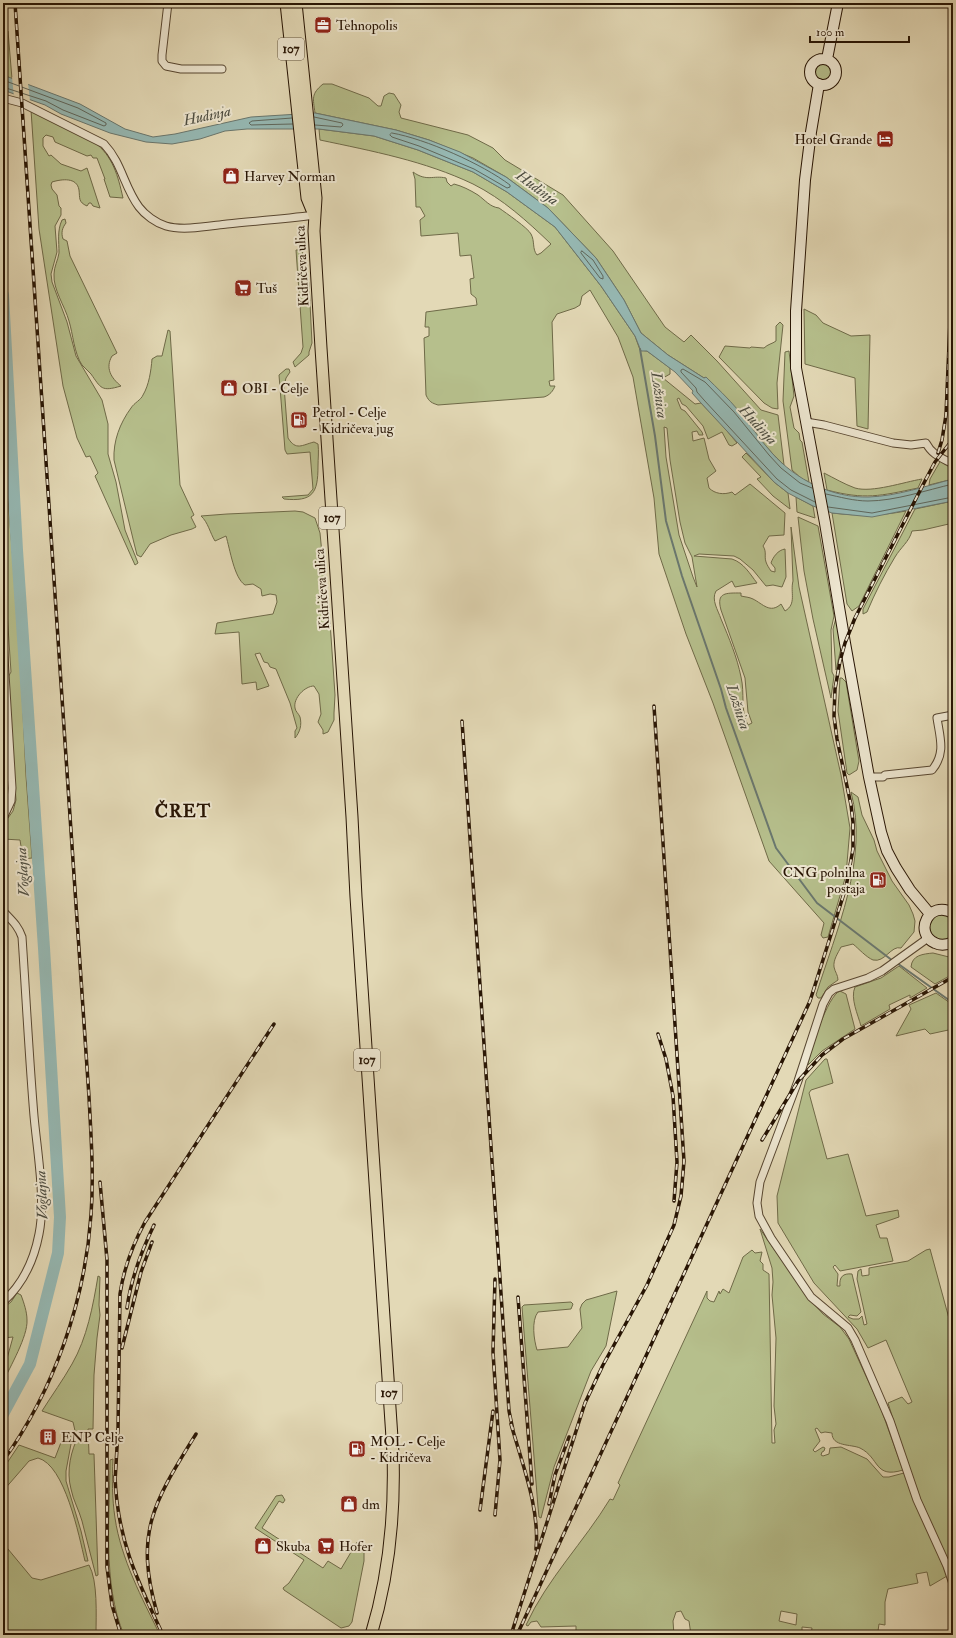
<svg xmlns="http://www.w3.org/2000/svg" width="956" height="1638" viewBox="0 0 956 1638" font-family="'IM FELL Double Pica',serif">
	<style>
		.green { fill: #b6bf8c; stroke: #6f6a48; fill-rule: evenodd }
		.water { fill: #96b9b4; stroke: #6a776e }
		.pier { fill: #e3d9b6 }
		.lines { fill: none; stroke-linecap: round; stroke-linejoin: round }
		.shore { stroke: #5f675c; stroke-width: 1 }
		.stream { stroke: #6a776e; stroke-width: 2 }
		.river { stroke: #96b9b4; stroke-width: 12 }
		.street-casing { stroke: #574630; stroke-width: 9 }
		.secondary-casing { stroke: #281504; stroke-width: 12 }
		.primary-casing { stroke: #281504; stroke-width: 13 }
		.street { stroke: #ede6d0; stroke-width: 7 }
		.secondary { stroke: #ede6d0; stroke-width: 10 }
		.primary { stroke: #e3d9b6; stroke-width: 11 }
		.rail-casing { stroke: #281504; stroke-width: 3.5 }
		.rail { stroke: #ede6d0; stroke-width: 2; stroke-dasharray: 6; stroke-linecap: butt }
		.labels { text-anchor: middle; dominant-baseline: central; stroke-width: 4; stroke-linejoin: round; paint-order: stroke }
		.shield { fill: #ede6d0; stroke: #635441; stroke-width: 1 }
		.shield-label { font-size: 13px; font-weight: bold; fill: #281504 }
		.poi-label { font-size: 14px; fill: #281504; stroke: #ede6d0; text-anchor: start }
		.street-label { font-size: 14px; fill: #281504; stroke: #ede6d0 }
		.water-label { font-size: 15px; font-style: italic; fill: #4e4e42; stroke: #ede6d0 }
		.district-label { font-size: 18px; font-weight: bold; letter-spacing: 1px; fill: #281504; stroke: #ede6d0 }
	</style>
	<rect width="100%" height="100%" fill="#e3d9b6"/>
	<filter id="stains"><feTurbulence type="fractalNoise" baseFrequency=".005" numOctaves="4"/><feColorMatrix values="0 0 0 0 .2 0 0 0 0 .09 0 0 0 0 .02 0 0 0 .5 -.17"/></filter>
	<radialGradient id="worn" r=".72"><stop offset=".6" stop-color="#630" stop-opacity="0"/><stop offset="1" stop-color="#630" stop-opacity=".3"/></radialGradient>
	<path class="green" d="M3,28L4,31H8L12,79L3,75Z
		M814 72a9 9 0 1 1 18 0a9 9 0 1 1-18 0Z
		M323,84H332L369,98L378,106H381L384,96L389,93L394,94L401,105L399,112L401,118L468,135L493,148L505,160L563,195L613,251L665,327L684,342L691,335L717,361L761,410L778,415L784,465L772,453L705,377L704,378L668,355L641,333L624,300L596,258L548,208L506,177L473,158L429,140L396,130L315,113C313,98 311,94 323,84Z
		M31,110L94,142C113,156 118,176 123,198L110,197L104,179H105L97,158H93L91,155L87,156L55,142L53,137L46,135L43,138V146L49,156L51,155L61,164L81,171L87,168L100,208L93,206L91,203H89L87,206C78,202 80,198 79,190C77,177 62,179 52,182L51,185L52,189L57,195L59,206L61,208V215L55,226L57,252L51,274L52,282L67,322L76,356L102,400L108,424V454L116,482L125,530L138,563L135,565L95,476L98,473L90,456L86,457L77,438L63,386L39,229Z
		M319,129L374,136L418,150L473,172L507,192L555,227L601,286L635,336L640,350L647,351L670,368V374L663,378L695,404L701,403L723,426L737,443L732,446L729,445L722,432L708,439L703,426L686,406L682,404L679,398L677,399L681,409L685,411L702,432L703,435H699L697,431L692,432L693,441L704,438L709,459L716,471L707,478L709,488C715,494 724,495 732,492L735,495L750,484L785,513L784,535L769,536L763,546C767,552 764,556 766,562C767,565 769,568 771,571L775,572V568L771,563C773,557 778,550 785,549L786,577L782,587L773,585L766,586L753,570L740,559L734,556L699,554L694,556L732,559C744,563 750,574 757,583L735,587L732,581L716,591C711,600 718,610 721,619C729,638 737,657 741,677C745,693 740,711 748,725L752,723L748,712L745,678L721,610C716,592 726,593 741,593V596C745,597 749,597 753,599C763,604 770,614 781,604L785,611C797,604 790,592 793,581L791,527L799,587L841,775L850,828L846,875L828,937L823,938L821,935L824,923L769,861L713,703L686,634L659,554L654,498L633,377L618,337L590,290L582,296L580,305L575,308L557,314L552,322L554,380L549,381L550,386H555C553,391 550,395 544,397L438,405C432,403 429,402 426,395L424,338L429,336V327H425L426,312L477,305L476,298L471,294L470,279L474,278L471,255L460,256L458,233L421,236L420,220L425,216L420,207H416L415,179L413,172C427,182 433,175 446,178L447,182L451,186L454,184C462,186 470,190 478,195C485,200 490,207 499,208C506,213 528,228 531,234C535,241 532,249 537,255L541,253L551,244C527,221 503,199 473,184C425,161 372,151 320,140ZM664,427L667,428L670,460L680,522L685,543L692,557L697,587L693,577L679,535L666,457Z
		M65,219L66,223C62,228 61,233 63,239L67,241L70,256L117,353L112,356C105,368 111,378 121,386C101,392 101,388 91,374C88,371 85,368 82,365C74,353 73,334 69,321C65,306 53,290 54,274C54,267 58,260 59,253C59,241 57,231 62,220Z
		M296,250H303L302,258L304,270L309,283L312,343L309,352V355L295,367L293,362L301,353L303,347Z
		M804,309L816,315L823,323L851,336L870,335L868,429L857,426L855,378L805,364Z
		M780,322L783,325L777,383L778,409L772,408L764,403L719,357L725,346L750,348L751,347L764,348C768,344 772,344 776,341V326Z
		M168,330L170,331L180,485L194,515L191,517L196,527L192,529L171,535L150,544L141,557L137,555L134,543L114,460C113,441 120,423 131,408C134,403 141,400 143,395C149,385 151,371 152,359L157,356H162Z
		M789,351L794,396L790,407L794,428L799,433L800,440L802,442L809,482L802,479L792,470L783,401L785,352Z
		M286,369H289L290,372L286,378L284,386L288,438C296,451 302,445 314,442L318,444C319,452 318,458 318,466C318,493 313,502 284,499L282,497L308,495L313,489L310,452L287,454L285,450L279,375Z
		M3,434L20,650L26,776L32,858L23,859L20,840L3,839V825L13,811L16,800L7,679L11,672L3,551Z
		M746,453L774,482L788,493L790,509L773,496L757,479L761,477L742,457Z
		M941,460L953,468V479L929,485L930,479Z
		M824,473C834,478 844,484 855,488C872,493 904,482 922,479L918,488C880,496 865,500 827,490Z
		M796,497L813,506L815,518L797,512Z
		M953,501V523L923,530L912,531C909,542 901,547 895,557C884,575 875,593 867,612L863,614V609L915,509Z
		M295,511L303,512L315,518L320,533L326,595L328,598L329,607L335,695L334,713V720L328,732L323,734V730L318,722L321,714L319,694L314,686C305,686 293,698 295,708C295,711 299,714 300,717C302,725 300,732 295,738V731L297,728L290,703L276,669L270,667L268,663L264,662L260,653L255,654L269,686L257,690L256,682L242,684L239,632L215,634L217,623L273,614L277,602L276,595L270,594L262,596L261,589L253,584L245,585C234,578 230,549 226,536L215,541C210,533 208,522 201,516L227,514Z
		M906,511L859,606L852,611L847,604L832,513C859,516 879,516 906,511Z
		M798,517L818,526L834,616L831,630L832,672L834,676L831,698L813,619L804,571Z
		M836,618L841,648L836,670L833,629Z
		M840,678H842L846,682L859,761L857,770L849,775L847,773L838,711Z
		M3,746L5,772C13,782 8,801 3,812Z
		M851,792L858,797L862,815L874,840L877,851L892,881L909,905L913,914L915,921L914,932L901,948C891,945 885,963 873,960C866,957 859,949 853,944L841,947C838,953 833,960 834,967C835,972 838,975 838,980L828,987L821,998H818L816,995C836,931 869,859 851,792Z
		M942,913L953,918V937L942,941L932,936L929,926L934,917Z
		M933,953L953,958V974L935,984L911,967C912,955 923,954 933,953Z
		M899,966L927,988L910,998V995L889,1005L890,1009L861,1026C858,1015 850,998 855,987L881,978Z
		M840,991L846,994L855,1029L822,1051L808,1065C809,1052 828,995 840,991Z
		M936,993L953,1005V1029L930,1034L925,1029L896,1036L911,1009L909,1005Z
		M825,1059H827L833,1083L811,1090L809,1093L827,1159L848,1154L866,1216L898,1210L899,1217L876,1225L880,1238H887L893,1261L840,1271L835,1265L833,1267L838,1274L837,1286H840C839,1277 843,1273 852,1274L861,1312L857,1316L850,1315L848,1317L853,1319H859L862,1316L864,1325L867,1324L857,1279L858,1271L861,1269L862,1276L869,1275V1268L908,1261L926,1250L930,1249L953,1333V1571L942,1548L913,1482L888,1403L902,1397L908,1404L912,1402L886,1340L868,1348L857,1329L814,1283L778,1223L777,1196L806,1080Z
		M760,1229L809,1299L823,1314L840,1327L849,1339L881,1409L903,1470C874,1479 880,1458 860,1448C851,1444 832,1447 832,1433L825,1432L821,1433L817,1428L815,1429L820,1441L813,1450L815,1452L823,1447L825,1448L824,1451L822,1452L821,1455L823,1456L829,1454L830,1448L841,1447L867,1459L883,1477H889L904,1473L947,1576L930,1586L927,1572L916,1574L918,1583L888,1589L885,1602V1625L879,1624L878,1631L889,1633V1635H811L812,1628L802,1627V1635H691L689,1621L685,1619L681,1611L676,1612L673,1621L674,1635H576V1626L541,1627L537,1621L531,1622L528,1626L526,1625C547,1579 584,1542 610,1499L613,1500L620,1485L618,1483L707,1291V1298L710,1301L714,1302L719,1291L720,1294L723,1289L729,1293L743,1257L752,1250L755,1253L762,1252L760,1261L763,1264V1270L769,1274L772,1443H775L774,1430L776,1424L774,1406L776,1338L772,1295L773,1282L772,1268ZM781,1611L797,1614L796,1625L779,1621Z
		M98,1276L100,1277L99,1305L100,1315L97,1338L94,1375L93,1429H88L89,1454H94L98,1575L96,1576C91,1558 87,1539 82,1521C79,1510 73,1500 71,1489C66,1471 71,1450 79,1435H76L73,1422L42,1411C52,1395 63,1380 72,1364C87,1338 93,1306 98,1276Z
		M617,1291L606,1346L591,1371L554,1467L541,1518L539,1517L538,1507L522,1307L524,1305L571,1302L573,1304L571,1309L538,1312C531,1321 534,1340 537,1350L568,1347L582,1328L580,1309L582,1304L586,1300L593,1298Z
		M17,1293L21,1295C24,1303 27,1312 27,1320C28,1336 10,1367 3,1382V1373L13,1337L3,1338V1308L11,1302Z
		M65,1432L71,1436V1444L66,1471V1481L81,1531L88,1561H85C79,1536 65,1465 38,1458L29,1461L3,1491V1469L19,1445L55,1458Z
		M113,1459C112,1479 112,1498 115,1518C121,1559 142,1598 160,1635H124C102,1584 110,1514 110,1460Z
		M282,1495L285,1500L283,1503L279,1501L262,1528L323,1568L328,1561L341,1569L357,1542L359,1543L364,1552V1561L352,1622L349,1626L341,1628L284,1590L283,1588L289,1583L304,1560L255,1528L276,1496Z
		M3,1543L32,1578L41,1580L89,1565C98,1581 96,1615 96,1635H9L3,1620Z"/>
	<path class="water" d="M3,75L80,104L125,129L153,137L175,134L251,117L315,113L396,130L429,140L460,152L506,177L548,208L596,258L624,300L641,333L668,355L704,378L706,377C717,388 728,398 738,410C750,424 760,440 772,453C796,480 832,498 869,497C897,496 926,486 953,479V501L872,517L832,513L813,506L788,493L774,482L701,403L692,393L693,391L675,372L647,351H641L635,336L601,286L555,227L507,192L473,172L418,150L374,136L319,129H247L225,131L200,139L172,144L146,142L110,133L61,114L45,105L3,90Z"/>
	<path class="pier" d="M12,77L28,83L30,101L14,97Z"/>
	<g class="lines">
		<path class="shore" d="M3,80L78,108L106,123V125L104,126L63,110L46,101L3,87
			M314,117L342,123L343,125L341,127L315,125
			M292,118L252,121L249,123L251,125L293,124
			M392,133C426,139 482,164 510,185V187L507,188L474,169L419,146L392,137L390,135Z
			M582,251L593,260L603,276V279L600,278L581,253Z
			M812,488L800,483L781,468L769,455L734,412L705,382L683,369L681,370V372L696,388L697,392L704,400L777,479L791,490L815,502
			M826,494C840,497 854,501 868,501C895,501 927,490 953,484
			M828,507L872,513L953,497"/>
		<path class="stream" d="M640,349L655,436L666,521L682,576L721,689L726,708L776,848L817,903L893,961
			M897,963L953,1003"/>
		<path class="river" d="M3,295L17,550L44,948L60,1217L58,1253L30,1364L3,1414"/>
		<defs>
			<path id="street" d="M168,3L162,55V61L166,66L181,69H222
				M3,98L22,103L104,144C122,163 124,187 139,207C145,215 156,223 166,226C183,231 209,226 227,224C256,221 285,219 314,215
				M806,422L824,425L893,443L911,445L926,443C932,455 942,458 953,464
				M3,641L12,788L11,801L3,818
				M869,777H883L885,775L932,770C946,753 940,738 937,718L953,715
				M3,911C11,920 18,925 22,937C26,996 29,1056 34,1116C37,1150 46,1200 39,1234C34,1260 23,1284 3,1302
				M928,938L882,971L868,978L834,989L829,993L823,1004L798,1081L760,1182L757,1203L759,1216L771,1238L811,1297L848,1328L855,1340L890,1421L917,1500L947,1566L953,1584"/>
			<path id="secondary" d="M810 72a13 13 0 1 1 26 0a13 13 0 1 1-26 0Z
				M827,59L838,3
				M819,84L811,132L805,180L796,311V368L825,523L845,643L869,777L881,832L887,851L896,868L910,890L930,914
				M953,913C929,899 913,933 935,943C941,946 947,945 953,942"/>
			<path id="primary" d="M286,3L307,198L314,215
				M296,3L316,198L314,231L321,348L352,817L356,897L393,1453C395,1515 389,1576 371,1635"/>
		</defs>
		<use href="#street" class="street-casing"/>
		<use href="#secondary" class="secondary-casing"/>
		<use href="#primary" class="primary-casing"/>
		<use href="#street" class="street"/>
		<use href="#secondary" class="secondary"/>
		<use href="#primary" class="primary"/>
		<defs>
			<path id="rail" d="M938,453L942,440L946,415L952,275
				M462,721L509,1411L513,1430
				M658,1034L666,1059L673,1096L677,1162L674,1201
				M762,1140L798,1081L822,1055L843,1039L953,977
				M100,1182L107,1260V1567L112,1605L121,1635
				M518,1297L532,1484
				M127,1308C131,1278 141,1252 154,1225
				M122,1348L141,1272L152,1242
				M511,1424C522,1463 540,1509 536,1549
				M3,1461C54,1390 85,1302 91,1215C94,1175 91,1136 89,1097L15,3
				M115,1476C117,1539 137,1580 163,1635
				M115,1482L118,1430L120,1294C124,1267 132,1246 145,1222L274,1024
				M549,1504L555,1475L569,1437
				M480,1510L493,1411
				M495,1515L500,1460L493,1352L495,1279
				M157,1613C134,1532 154,1502 196,1434
				M511,1635L585,1403L603,1365L647,1285L674,1225L681,1196L684,1161L654,706
				M517,1635L810,1001L846,887L853,849V822L851,805L837,739L834,716L835,689L840,661L845,643L855,618L926,479L935,462L953,439"/>
		</defs>
		<use href="#rail" class="rail-casing"/>
		<use href="#rail" class="rail"/>
	</g>
	<defs>
		<symbol id="office-square" viewBox="-11 -11 22 22"><rect x="-9" y="-9" width="18" height="18" rx="4" fill="#8f2418" stroke="#ede6d0"/><path d="M-6-3h4V-5.5h4V-3h4V5H-6ZM-1-4.5V-3h2v-1.5ZM-6 0V1H6V0Z" fill="#fff"/></symbol>
		<symbol id="hotel-square" viewBox="-11 -11 22 22"><rect x="-9" y="-9" width="18" height="18" rx="4" fill="#8f2418" stroke="#ede6d0"/><path d="M-6-4.5h1.5V1H6V5H4.5V3h-9V5H-6ZM-4 0a1.8 1.8 0 1 1 3.6 0ZM.5 0V-2.5h3Q6-2.5 6 0Z" fill="#fff"/></symbol>
		<symbol id="shop-square" viewBox="-11 -11 22 22"><rect x="-9" y="-9" width="18" height="18" rx="4" fill="#8f2418" stroke="#ede6d0"/><path d="M-5-2.5h2.3a2.7 3.5 0 0 1 5.4 0H5L5.5 6h-11ZM-1.5-2.5h3a1.5 2.3 0 0 0-3 0Z" fill="#fff"/></symbol>
		<symbol id="supermarket-square" viewBox="-11 -11 22 22"><rect x="-9" y="-9" width="18" height="18" rx="4" fill="#8f2418" stroke="#ede6d0"/><path d="M-6-5.5h2.5l.6 2H6L4.5 2H-2.5L-4.4-4H-6ZM-1.5 3.2a1.3 1.3 0 1 0 .1 0ZM3 3.2a1.3 1.3 0 1 0 .1 0Z" fill="#fff"/></symbol>
		<symbol id="fuel-square" viewBox="-11 -11 22 22"><rect x="-9" y="-9" width="18" height="18" rx="4" fill="#8f2418" stroke="#ede6d0"/><path d="M-5.5-6h7V0h2V4h1.3V-2.5L3-4.5l.8-.8L6-3V5H2.5V1h-1V6h-7ZM-4.2-4.7v3.2H.2V-4.7Z" fill="#fff"/></symbol>
		<symbol id="building-square" viewBox="-11 -11 22 22"><rect x="-9" y="-9" width="18" height="18" rx="4" fill="#8f2418" stroke="#ede6d0"/><path d="M-4-6H4V6H1V3H-1V6H-4ZM-2.5-4.3h1.7v1.8h-1.7ZM.8-4.3h1.7v1.8H.8ZM-2.5-1h1.7V.8h-1.7ZM.8-1h1.7V.8H.8Z" fill="#fff"/></symbol>
	</defs>
	<g fill-rule="evenodd">
		<use href="#office-square" x="313" y="15" width="20" height="20"/>
		<use href="#hotel-square" x="875" y="129" width="20" height="20"/>
		<use href="#shop-square" x="221" y="166" width="20" height="20"/>
		<use href="#supermarket-square" x="233" y="278" width="20" height="20"/>
		<use href="#shop-square" x="219" y="378" width="20" height="20"/>
		<use href="#fuel-square" x="289" y="410" width="20" height="20"/>
		<use href="#fuel-square" x="868" y="870" width="20" height="20"/>
		<use href="#building-square" x="38" y="1427" width="20" height="20"/>
		<use href="#fuel-square" x="347" y="1439" width="20" height="20"/>
		<use href="#shop-square" x="339" y="1494" width="20" height="20"/>
		<use href="#shop-square" x="253" y="1536" width="20" height="20"/>
		<use href="#supermarket-square" x="316" y="1536" width="20" height="20"/>
	</g>
	<g class="labels">
		<g class="shield">
			<rect x="278" y="38" width="26" height="22" rx="3"/>
			<rect x="319" y="507" width="26" height="22" rx="3"/>
			<rect x="354" y="1049" width="26" height="22" rx="3"/>
			<rect x="376" y="1382" width="26" height="22" rx="3"/>
		</g>
		<g class="shield-label">
			<text x="291" y="49">107</text>
			<text x="332" y="518">107</text>
			<text x="367" y="1060">107</text>
			<text x="389" y="1393">107</text>
		</g>
		<g class="poi-label">
			<text x="336" y="25">Tehnopolis</text>
			<text x="872" y="139" text-anchor="end">Hotel Grande</text>
			<text x="244" y="176">Harvey Norman</text>
			<text x="256" y="288">Tuš</text>
			<text x="242" y="388">OBI - Celje</text>
			<text x="312" y="412">Petrol - Celje<tspan x="312" dy="16">- Kidričeva jug</tspan></text>
			<text x="865" y="872" text-anchor="end">CNG polnilna<tspan x="865" dy="16">postaja</tspan></text>
			<text x="61" y="1437">ENP Celje</text>
			<text x="370" y="1441">MOL - Celje<tspan x="370" dy="16">- Kidričeva</tspan></text>
			<text x="362" y="1504">dm</text>
			<text x="276" y="1546">Skuba</text>
			<text x="339" y="1546">Hofer</text>
		</g>
		<g class="street-label">
			<text transform="translate(302 266) rotate(-93)">Kidričeva ulica</text>
			<text transform="translate(322 589) rotate(-94)">Kidričeva ulica</text>
		</g>
		<g class="water-label">
			<text transform="translate(207 116) rotate(-12)">Hudinja</text>
			<text transform="translate(537 188) rotate(36)">Hudinja</text>
			<text transform="translate(659 395) rotate(82)">Ložnica</text>
			<text transform="translate(758 425) rotate(47)">Hudinja</text>
			<text transform="translate(738 707) rotate(71)">Ložnica</text>
			<text transform="translate(23 872) rotate(-94)">Voglajna</text>
			<text transform="translate(42 1195) rotate(-93)">Voglajna</text>
		</g>
		<g class="district-label">
			<text x="183" y="811">ČRET</text>
		</g>
	</g>
	<rect width="956" height="1638" fill="none" stroke="#e3d9b6" stroke-width="16"/>
	<rect x="4" y="4" width="948" height="1630" fill="none" stroke="#281504" stroke-width="2"/>
	<rect x="8" y="8" width="940" height="1622" fill="none" stroke="#281504"/>
	<path d="M810 36v6h99v-6" fill="none" stroke="#281504" stroke-width="2"/>
	<text x="816" y="36" font-size="12" fill="#281504" stroke="#ede6d0" stroke-width="3" paint-order="stroke">100 m</text>
	<rect width="100%" height="100%" filter="url(#stains)"/>
	<rect width="100%" height="100%" fill="url(#worn)"/>
</svg>
